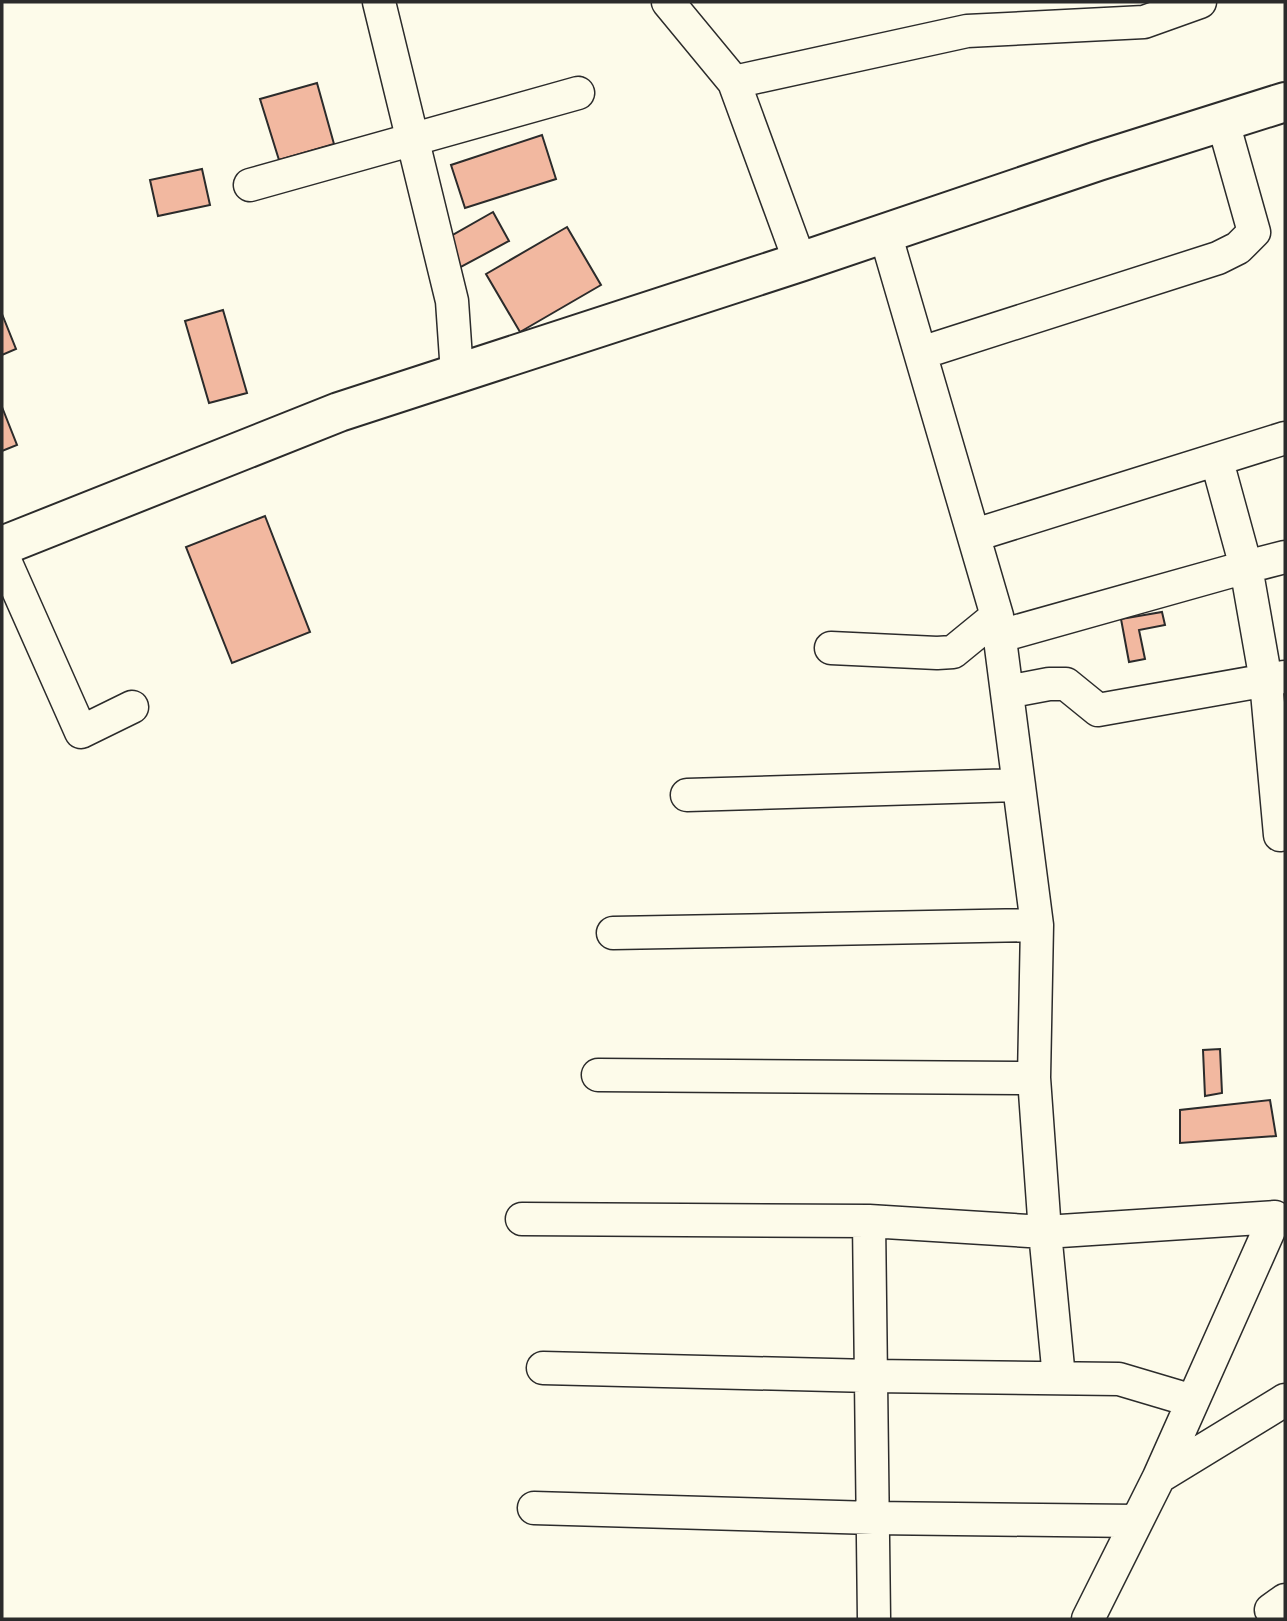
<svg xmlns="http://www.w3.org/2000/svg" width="1287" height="1621" viewBox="0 0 1287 1621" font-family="'PT Sans',sans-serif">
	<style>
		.building { fill: #f2b8a0; stroke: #2b2b2b; stroke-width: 2 }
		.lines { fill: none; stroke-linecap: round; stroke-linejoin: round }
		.minor-casing { stroke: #2b2b2b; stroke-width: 35 }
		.major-casing { stroke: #2b2b2b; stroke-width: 42 }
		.minor { stroke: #fdfbea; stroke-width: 32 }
		.major { stroke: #fdfbea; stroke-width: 38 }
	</style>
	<rect width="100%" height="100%" fill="#fdfbea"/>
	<path class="building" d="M317,83L334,144L279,160L260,99Z
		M542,135L556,179L465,208L451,165Z
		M202,169L210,205L158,216L150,180Z
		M493,212L509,241L459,268L444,240Z
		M567,227L601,285L520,332L486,274Z
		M223,310L247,393L209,403L185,321Z
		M2,314L16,349L2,355Z
		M2,407L17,445L2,451Z
		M265,516L310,632L232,663L186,547Z
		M1162,612L1165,625L1139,630L1145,659L1129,662L1121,619Z
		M1220,1049L1222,1093L1205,1096L1203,1050Z
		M1270,1100L1276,1136L1180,1143V1110Z"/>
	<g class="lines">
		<defs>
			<path id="minor" d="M379,2L452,301L457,373
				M668,2L734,82
				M250,185L578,93
				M885,233L997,616L1037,925L1034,1078L1045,1232L1275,1217L1159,1477L1285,1400
				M800,262L734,82L967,31L1144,22L1200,2
				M921,353L1218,258L1238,248L1254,232L1223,122
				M1217,461L1246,567L1285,557
				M975,535L1285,438
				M2,554L81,732L132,707
				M1000,636L1246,567L1266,681L1280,835
				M831,648L937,653L953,652L997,616
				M1007,692L1049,684H1066L1098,710L1284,677
				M687,795L1019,785
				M613,933L1037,925
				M598,1075L1034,1078
				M522,1219L869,1221L1045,1232L1059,1378
				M869,1221L874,1619
				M543,1368L871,1376L1119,1379L1193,1401
				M534,1508L873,1518L1137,1521
				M1271,1610L1285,1600
				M1088,1619L1159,1477"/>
			<path id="major" d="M2,546L339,412L800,262L1098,161L1285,102"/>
		</defs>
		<use href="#minor" class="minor-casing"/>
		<use href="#major" class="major-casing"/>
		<use href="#minor" class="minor"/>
		<use href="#major" class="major"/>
	</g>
	<rect width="1287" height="1621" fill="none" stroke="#2b2b2b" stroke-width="7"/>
</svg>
